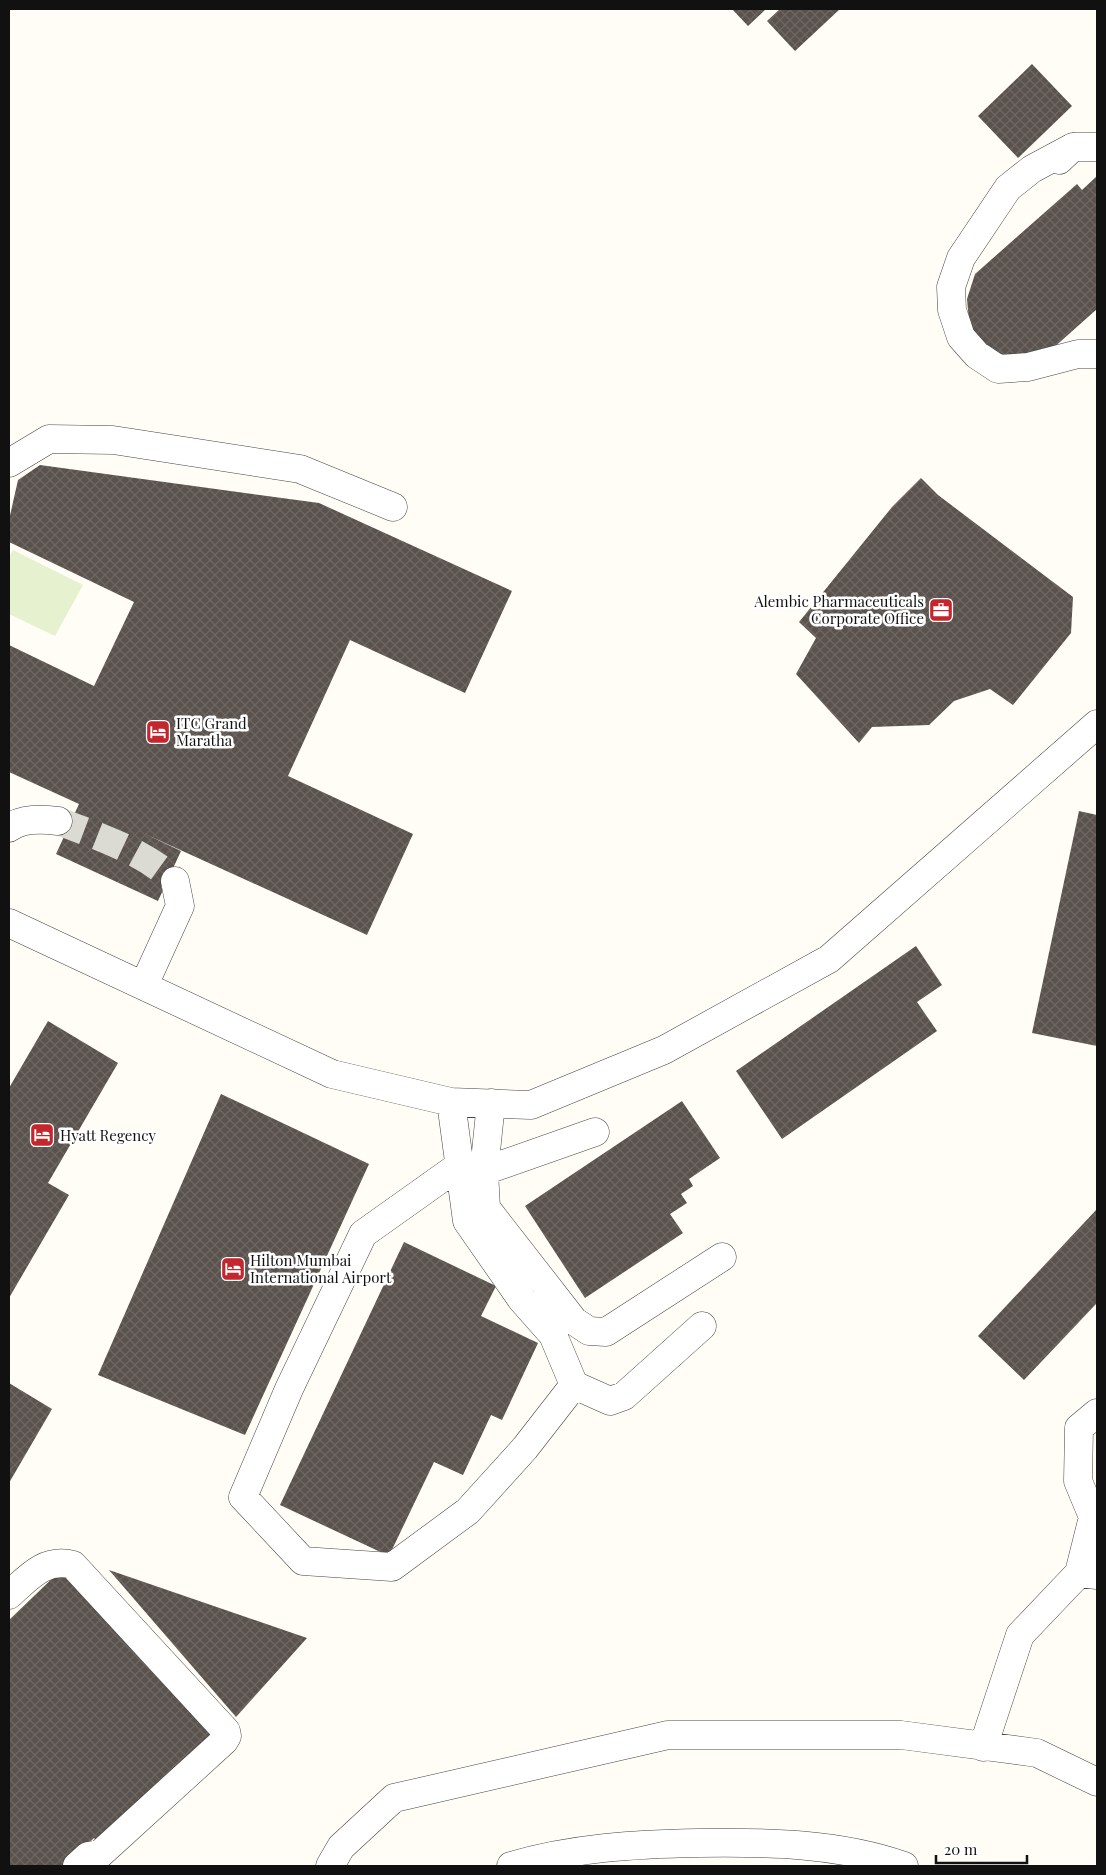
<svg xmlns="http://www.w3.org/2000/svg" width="1106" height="1875" viewBox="0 0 1106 1875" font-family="'Playfair Display',serif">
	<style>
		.pitch { fill: #e6f2cf }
		.building { fill: url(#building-cross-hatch) }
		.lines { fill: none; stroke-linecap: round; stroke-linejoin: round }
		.minor-tunnel { stroke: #dbdad3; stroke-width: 28; stroke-dasharray: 28 14; stroke-linecap: butt }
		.minor-casing { stroke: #444; stroke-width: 29 }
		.minor { stroke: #fff; stroke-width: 28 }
		.labels { text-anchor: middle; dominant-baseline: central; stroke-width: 5; stroke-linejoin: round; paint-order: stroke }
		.poi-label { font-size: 15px; fill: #111; stroke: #fff; text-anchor: start }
	</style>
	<defs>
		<pattern id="building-cross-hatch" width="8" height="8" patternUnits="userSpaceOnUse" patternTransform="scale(1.25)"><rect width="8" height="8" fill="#5a524d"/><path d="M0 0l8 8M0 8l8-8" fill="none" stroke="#6d6662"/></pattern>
	</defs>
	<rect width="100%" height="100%" fill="#fffdf5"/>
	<path class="pitch" d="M13,550L83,585L55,636L9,614V557Z"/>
	<path class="building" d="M732,9H766L748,26Z
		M780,9H840L795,51L767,21Z
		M1032,64L1072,106L1018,158L978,116Z
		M1097,176V309L1042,358L994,356L970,333L967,299L975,274L1077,184L1082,190Z
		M40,465L319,503L512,591L465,693L350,640L288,776L413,834L367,935L143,833L181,851L158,901L56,854L79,804L9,772V645L94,686L134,602L9,542V520L18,480Z
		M921,478L938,495L1073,597L1071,633L1013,705L990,689L954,701L929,725L872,727L859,743L796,674L816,638L799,622L892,507Z
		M1079,811L1097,815V1046L1032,1033Z
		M916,946L942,985L917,1002L937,1031L782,1139L736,1071Z
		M48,1021L118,1063L48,1183L69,1195L9,1298V1088Z
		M221,1094L369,1164L245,1435L98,1375Z
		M682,1101L720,1158L689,1179L693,1186L681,1194L687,1203L670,1214L683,1233L585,1298L525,1206Z
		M1097,1209V1303L1024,1380L978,1336Z
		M404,1242L496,1286L481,1316L538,1343L502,1420L491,1415L463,1475L434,1462L389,1556L280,1505Z
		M9,1383L52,1409L9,1483Z
		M61,1570L219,1738L103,1848L94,1838L65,1866H9V1620Z
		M109,1570L307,1638L236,1717Z"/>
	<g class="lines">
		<path class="minor-tunnel" d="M58,821C97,836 144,851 175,881"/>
		<defs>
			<path id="minor" d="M1073,147L1032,169L1008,188L961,258L951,287L952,310L961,337L977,355L998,369L1028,367L1078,354H1097
				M1059,160L1073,147H1097
				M9,463L49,439L113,440L300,469L393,507
				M9,828C22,818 42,819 58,821
				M9,923L332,1074L451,1102L531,1105L664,1050L829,959L1097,724
				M144,985L180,906L175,881
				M451,1102L467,1221L522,1300L553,1335L574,1385L525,1448L468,1511L392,1567L303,1561L243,1497L289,1389L363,1234L460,1165
				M491,1103L484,1171L486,1208L574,1321L589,1331L606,1332L722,1257
				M484,1171L595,1132
				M574,1385L610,1401L624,1396L702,1326
				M1079,1573L1093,1517L1078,1481L1079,1428L1097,1413
				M9,1595C28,1578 45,1557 73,1565L226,1731L227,1736L224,1741L100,1854L88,1856L77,1866
				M983,1747L1020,1635L1079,1573L1097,1575
				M330,1866L341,1847L394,1798L668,1735H901L1037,1753L1097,1782
				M511,1866C571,1848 635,1844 698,1843C767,1842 839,1843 904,1866"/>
		</defs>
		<use href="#minor" class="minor-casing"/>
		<use href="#minor" class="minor"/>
	</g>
	<defs>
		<symbol id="office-square" viewBox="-11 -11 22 22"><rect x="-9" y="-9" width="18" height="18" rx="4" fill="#c4262e" stroke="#fff"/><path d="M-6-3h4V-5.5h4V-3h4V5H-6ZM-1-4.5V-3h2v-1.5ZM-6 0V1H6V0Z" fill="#fff"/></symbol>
		<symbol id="hotel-square" viewBox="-11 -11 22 22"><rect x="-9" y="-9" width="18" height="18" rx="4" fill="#c4262e" stroke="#fff"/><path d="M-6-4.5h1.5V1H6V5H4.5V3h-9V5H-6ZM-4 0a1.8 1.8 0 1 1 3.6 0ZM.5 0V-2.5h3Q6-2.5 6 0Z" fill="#fff"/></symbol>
	</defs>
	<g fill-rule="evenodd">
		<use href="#office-square" x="927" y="596" width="28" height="28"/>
		<use href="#hotel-square" x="144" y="718" width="28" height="28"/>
		<use href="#hotel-square" x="28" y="1121" width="28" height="28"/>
		<use href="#hotel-square" x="219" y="1255" width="28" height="28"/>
	</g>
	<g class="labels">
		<g class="poi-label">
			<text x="924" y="601" text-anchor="end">Alembic Pharmaceuticals<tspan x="924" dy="17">Corporate Office</tspan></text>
			<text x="176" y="723">ITC Grand<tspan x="176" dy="17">Maratha</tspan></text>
			<text x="60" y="1135">Hyatt Regency</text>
			<text x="250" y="1260">Hilton Mumbai<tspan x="250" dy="17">International Airport</tspan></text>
		</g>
	</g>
	<rect width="1106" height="1875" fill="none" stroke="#111111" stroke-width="20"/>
	<path d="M936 1855v8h91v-8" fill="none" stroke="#111111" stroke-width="2.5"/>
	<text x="944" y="1855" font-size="15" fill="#111111" stroke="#ffffff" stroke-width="4" paint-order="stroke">20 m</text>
</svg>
